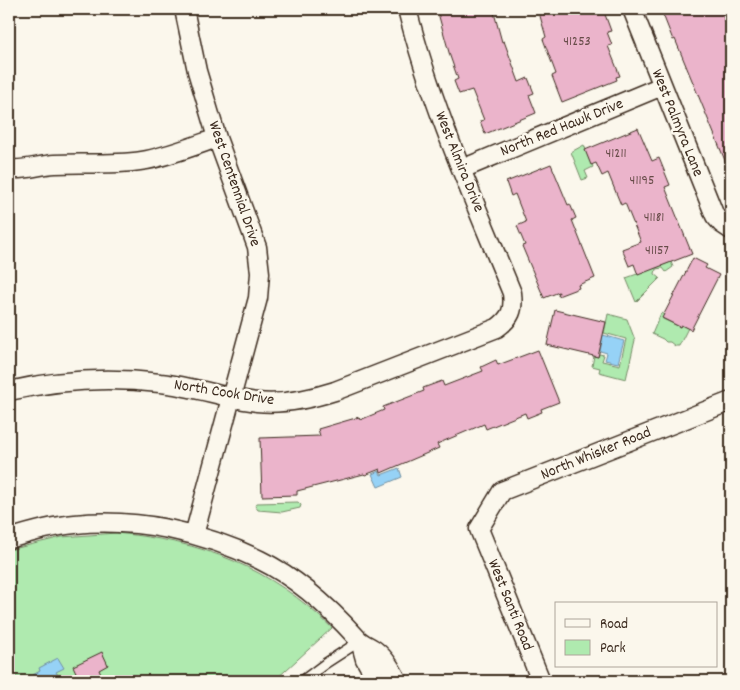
<svg xmlns="http://www.w3.org/2000/svg" width="740" height="690" viewBox="0 0 740 690" font-family="Dekko,sans-serif">
	<style>
		.green { fill: #afeaaf; stroke: #758a66 }
		.water { fill: #96d2f6; stroke: #728fa0 }
		.building { fill: #ebb4cb; stroke: #3b2a1e }
		.lines { fill: none; stroke-linecap: round; stroke-linejoin: round }
		.lane-casing { stroke: #3b2a1e; stroke-width: 12 }
		.street-casing { stroke: #3b2a1e; stroke-width: 21 }
		.lane { stroke: #fbf7ec; stroke-width: 9 }
		.street { stroke: #fbf7ec; stroke-width: 18 }
		.labels { text-anchor: middle; dominant-baseline: central; stroke-width: 5; stroke-linejoin: round; paint-order: stroke }
		.number-label { font-size: 14px; fill: #674c49 }
		.street-label { font-size: 16px; fill: #3b2a1e; stroke: #fbf7ec }
	</style>
	<rect width="100%" height="100%" fill="#fbf7ec"/>
	<filter id="ink" filterUnits="userSpaceOnUse"><feTurbulence type="fractalNoise" baseFrequency=".02" numOctaves="2"/><feDisplacementMap in="SourceGraphic" scale="10" xChannelSelector="R" yChannelSelector="G"/><feConvolveMatrix kernelMatrix="1 2 1 2 8 2 1 2 1" color-interpolation-filters="sRGB"/></filter>
	<g filter="url(#ink)">
		<path class="green" d="M584,145L593,167L585,171L588,178L582,180L571,152Z
			M671,262L673,267L666,272L663,268L656,269L655,274L660,278L636,302L626,278Z
			M661,313L664,315L663,319L680,327L681,325L688,328L679,346H675L670,342H666L663,339L652,334Z
			M608,314L627,319L635,340L626,379L599,372L600,368L592,366L594,356L598,357L599,354L604,355L602,361L620,365L626,339L604,333Z
			M298,502L301,505L300,508L282,512L258,510L255,506L257,503Z
			M116,533C202,541 270,567 332,628L274,681H9V550L62,537Z"/>
		<path class="water" d="M603,335L624,341L618,363L605,360L607,353L600,351Z
			M399,468L402,477L378,487L372,474L379,471L381,475Z
			M58,658L64,668L56,672L61,681H33L36,680L33,675L40,671L39,668Z"/>
		<path class="building" d="M456,9H493L502,42L504,41L519,82L528,78L534,93L529,95L536,113L485,134L480,121L484,120L472,90L459,94L454,81L458,79L450,56L438,13Z
			M538,9H603L611,31L607,32L612,45L608,46L620,76L616,77L617,80L562,102L552,76L556,74L543,39L546,37Z
			M671,9H720L727,26L731,24V175L675,39L673,40L662,12Z
			M638,128L652,161L659,158L670,185L665,187L692,254L638,275L634,264L629,266L622,249L641,242L625,203L621,205L608,173L602,176L596,163L591,165L585,150Z
			M551,164L568,205L570,204L576,218L572,220L595,278L578,285L579,288L558,296L559,292L544,298L522,246L525,245L517,226L526,222L515,194L511,196L506,182Z
			M693,258L707,265L705,268L719,275L691,330L681,325L680,327L662,318Z
			M555,310L606,322L598,357L547,345Z
			M538,350L559,402L541,409L542,412L527,418L525,413L486,429L484,424L437,444L439,448L381,473L380,469L365,475L364,474L297,491V495L262,496L260,438L320,436L318,429L359,417L360,420L384,410L383,407L424,391L423,388L442,381L444,386L483,371L481,367L496,360L498,365Z
			M102,652L108,665L99,670L104,681H80L73,666Z"/>
		<g class="lines">
			<defs>
				<path id="lane" d="M302,681L326,663L360,641"/>
				<path id="street" d="M184,9L197,71L217,138L257,247L260,273L258,298L194,535
					M632,9L715,216L722,224L731,230
					M9,169C24,171 39,165 55,164C85,162 117,166 147,160C171,155 194,146 217,138
					M462,169L662,86
					M9,391C58,380 110,377 160,383C193,386 224,398 257,402C284,405 310,399 335,391L497,328C511,318 514,310 512,293C474,200 432,107 407,9
					M9,539C31,532 53,526 75,524C138,518 203,532 260,560C297,578 330,608 357,638C362,644 370,646 376,651C386,659 392,670 398,681
					M360,641L365,659L377,681
					M541,681L479,529L502,491L731,401"/>
			</defs>
			<use href="#lane" class="lane-casing"/>
			<use href="#street" class="street-casing"/>
			<use href="#lane" class="lane"/>
			<use href="#street" class="street"/>
		</g>
	</g>
	<g class="labels">
		<g class="number-label">
			<text x="577" y="42">41253</text>
			<text x="616" y="154">41211</text>
			<text x="642" y="181">41195</text>
			<text x="654" y="218">41181</text>
			<text x="657" y="251">41157</text>
		</g>
		<g class="street-label">
			<text transform="translate(677 123) rotate(68)">West Palmyra Lane</text>
			<text transform="translate(562 128) rotate(-22)">North Red Hawk Drive</text>
			<text transform="translate(459 162) rotate(68)">West Almira Drive</text>
			<text transform="translate(234 184) rotate(71)">West Centennial Drive</text>
			<text transform="translate(224 393) rotate(9)">North Cook Drive</text>
			<text transform="translate(596 454) rotate(-22)">North Whisker Road</text>
			<text transform="translate(510 605) rotate(68)">West Santi Road</text>
		</g>
	</g>
	<rect width="740" height="690" fill="none" stroke="#fbf7ec" stroke-width="30"/>
	<rect x="15" y="15" width="710" height="660" fill="none" stroke="#3b2a1e" stroke-width="2" filter="url(#ink)"/>
	<rect x="555" y="602" width="162" height="65" fill="#fbf7ec" stroke="#aea59a"/>
	<rect x="565" y="619" width="25" height="8" fill="#fbf7ec" stroke="#aea59a"/>
	<text x="600" y="628" font-size="15" fill="#3b2a1e">Road</text>
	<rect x="565" y="640" width="25" height="15" fill="#afeaaf" stroke="#aea59a"/>
	<text x="600" y="652" font-size="15" fill="#3b2a1e">Park</text>
</svg>
